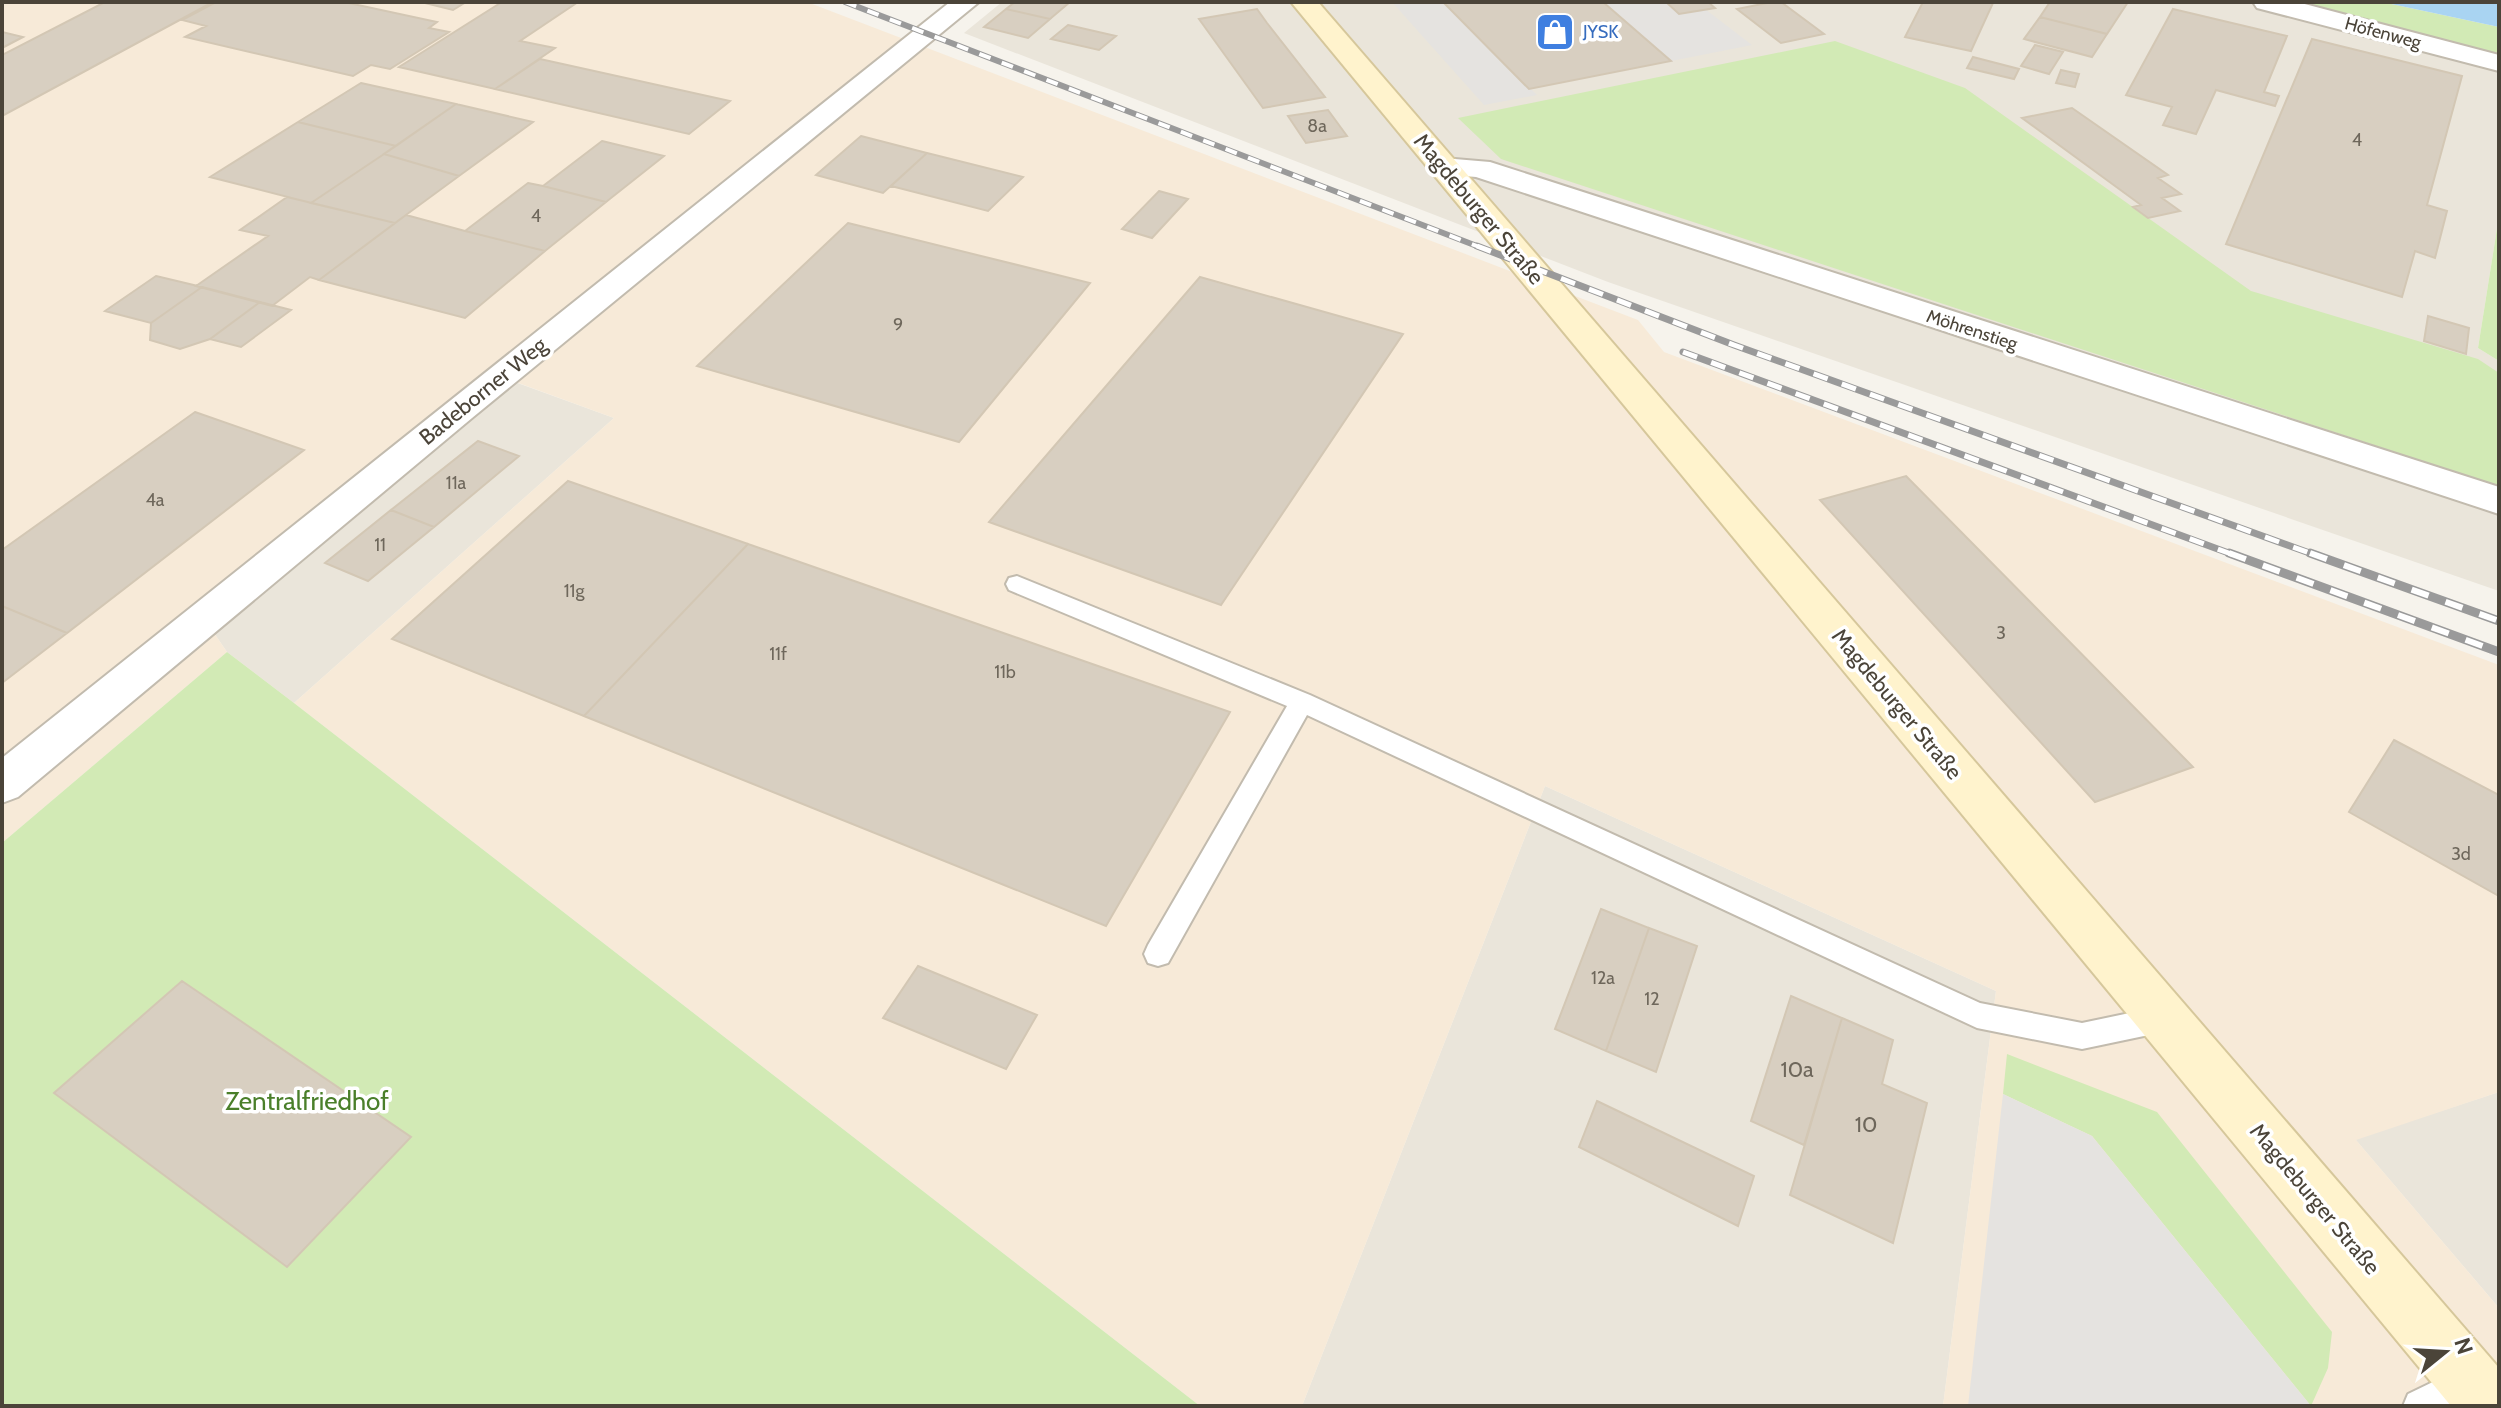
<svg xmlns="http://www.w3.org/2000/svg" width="2501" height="1408" viewBox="0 0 2501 1408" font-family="Cabin,sans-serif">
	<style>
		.residential { fill: #eae5da }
		.commercial { fill: #f7ead8 }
		.green { fill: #d2eab5 }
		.parking { fill: #e5e3e0 }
		.water { fill: #a9d4f2 }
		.building { fill: #d8cfc1; stroke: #d3c7b4; stroke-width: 2 }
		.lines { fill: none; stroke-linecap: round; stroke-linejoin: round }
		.service-casing { stroke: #c2bbae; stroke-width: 4 }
		.minor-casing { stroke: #c2bbae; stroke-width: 4 }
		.secondary-casing { stroke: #d6c79b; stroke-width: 4 }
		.service { fill: #fff; fill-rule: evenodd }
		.minor { fill: #fff; fill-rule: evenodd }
		.secondary { fill: #fff3cd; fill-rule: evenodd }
		.rail-far2-casing { stroke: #9a9a9a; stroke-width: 6 }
		.rail-far1-casing { stroke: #9a9a9a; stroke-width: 7 }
		.rail-casing { stroke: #9a9a9a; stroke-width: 9 }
		.rail-far2 { stroke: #fff; stroke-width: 4; stroke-dasharray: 12; stroke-linecap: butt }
		.rail-far1 { stroke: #fff; stroke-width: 5; stroke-dasharray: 15; stroke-linecap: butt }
		.rail { stroke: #fff; stroke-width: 6; stroke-dasharray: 18; stroke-linecap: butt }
		.labels { text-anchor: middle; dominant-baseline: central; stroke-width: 7; stroke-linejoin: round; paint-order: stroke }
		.far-shop-label { font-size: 18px; fill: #366cbe; stroke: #fff; text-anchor: start }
		.far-street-label { font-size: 18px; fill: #4b4439; stroke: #fff }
		.number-label { font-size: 18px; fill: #6e675b }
		.street-label { font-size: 22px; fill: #4b4439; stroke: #fff }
		.near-number-label { font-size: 22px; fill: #6e675b }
		.near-park-label { font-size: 26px; fill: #4a7f2a; stroke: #fff }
	</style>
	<rect width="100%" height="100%" fill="#f6f3ec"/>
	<path class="residential" d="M1002,2H2291L2499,57V216L2478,348L2499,361V591L1608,282L964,33Z
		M512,381L614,418L294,703L227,652L212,630Z
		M1545,786L1996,991L1943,1406H1302Z
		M2499,1092V1308L2355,1139Z"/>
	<path class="commercial" d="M2,2H807L1638,320L1664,352L2499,665V1092L2356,1140L2499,1308V1406H1943L1996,991L1545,786L1302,1406H1200L294,703L614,418L513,381L212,630L227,652L2,843Z"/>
	<path class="green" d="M2291,2H2382L2499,27V57Z
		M1835,41L1965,88L2251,291L2478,359L2499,373V486L1501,159L1458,118Z
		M2499,216V361L2478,348Z
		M227,652L294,703L1200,1406H2V843Z
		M2007,1054L2157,1112L2332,1332L2328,1368L2311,1406L2092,1136L2003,1094Z"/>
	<path class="parking" d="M1392,2H1443L1537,95L1484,105Z
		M1603,2H1666L1705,9L1752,45L1671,61Z
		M2003,1094L2092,1136L2311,1406H1968Z"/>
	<path class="water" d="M2382,2H2499V27Z"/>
	<path class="building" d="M105,2H213L2,116V55Z
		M216,2H344L437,22L429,28L449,32L390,69L371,65L353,76L185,37L206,26L182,20Z
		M421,2H466L453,10Z
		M502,2H578L520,41L555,48L495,89L399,67Z
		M1015,2H1070L1050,19L1006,9Z
		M1443,2H1603L1671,61L1529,89Z
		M1666,2H1708L1715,8L1679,14Z
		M1772,2H1781L1824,34L1781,43L1737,9Z
		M1923,2H1989L1993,3L1971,51L1905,37Z
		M2050,2H2128L2107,34L2040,17Z
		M1006,9L1050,19L1028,38L984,27Z
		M1257,9L1267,23L1325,97L1263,108L1199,19Z
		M2173,9L2287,36L2264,92L2279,96L2275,106L2216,90L2196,134L2163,125L2172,107L2126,95Z
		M2040,17L2107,34L2092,57L2024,39Z
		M1068,25L1116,36L1099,50L1051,39Z
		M2,32L23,37L2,48Z
		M2312,39L2462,76L2427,205L2447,211L2435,258L2415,251L2402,297L2226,244Z
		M2035,45L2063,52L2049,74L2021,66Z
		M1973,57L2019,69L2014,79L1967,68Z
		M540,59L730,101L689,134L495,89Z
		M2061,70L2079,74L2075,87L2056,83Z
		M361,83L456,104L396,146L298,122Z
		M456,104L533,122L459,176L384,154Z
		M2072,108L2168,175L2158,178L2181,194L2162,198L2180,211L2148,218L2133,207L2141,205L2022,118Z
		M1328,110L1347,136L1306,143L1288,116Z
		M298,122L396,146L311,203L210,177Z
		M861,136L927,153L883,193L816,175Z
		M602,141L664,156L606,202L543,186Z
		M927,153L1023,177L988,211L891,186Z
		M384,154L459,176L395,223L311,203Z
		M528,183L543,186L606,202L545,251L465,231Z
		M1159,191L1188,199L1152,238L1122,229Z
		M287,197L395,223L319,280L310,277L272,306L196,286L268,236L240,230Z
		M406,215L465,231L545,251L465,318L319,280Z
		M848,223L1090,283L959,442L697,366Z
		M156,276L202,287L151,323L105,311Z
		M1200,277L1403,334L1221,605L989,522Z
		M202,287L260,302L210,339L180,349L150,340L151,323Z
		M260,302L291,310L241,347L210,339Z
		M2428,316L2469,328L2466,354L2424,341Z
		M195,412L304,450L67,633L2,606V550Z
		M478,441L519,456L434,527L391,510Z
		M1906,476L2193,767L2095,802L1820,500Z
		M568,481L748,544L584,716L392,639Z
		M391,510L434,527L368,581L325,563Z
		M748,544L1230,712L1106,926L584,716Z
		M2,606L67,633L2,683Z
		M2394,740L2499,795V896L2349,812Z
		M1601,909L1649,928L1606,1051L1555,1029Z
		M1649,928L1697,946L1656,1072L1606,1051Z
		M918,966L1037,1015L1006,1069L883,1018Z
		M182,981L411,1137L287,1267L54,1093Z
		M1791,996L1842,1018L1804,1145L1751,1121Z
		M1842,1018L1893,1040L1882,1084L1927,1103L1893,1243L1790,1195Z
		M1597,1101L1754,1176L1738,1226L1579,1147Z"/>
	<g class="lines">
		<defs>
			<path id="service" d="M1017,576L1310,695L1980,1003L2082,1023L2163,1006L2173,1010L2177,1019L2173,1028L2163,1032L2082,1049L1977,1028L1307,715L1168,963L1158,966L1148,963L1144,954L1148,945L1287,706L1009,590L1006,584L1009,578Z
				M2470,1364L2482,1369L2487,1381L2482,1393L2456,1406H2403L2408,1394Z"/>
			<path id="minor" d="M950,2H979L472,418L18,797L2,803V758Z
				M2253,2H2297L2499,55V71L2257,8Z
				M1443,158L1490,162L2499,487V514L1476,177L1432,173L1428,167L1432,161Z"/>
			<path id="secondary" d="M1291,2H1318L2499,1368V1406H2451Z"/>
		</defs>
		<use href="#service" class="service-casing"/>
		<use href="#minor" class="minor-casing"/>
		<use href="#secondary" class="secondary-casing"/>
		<use href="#service" class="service"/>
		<use href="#minor" class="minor"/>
		<use href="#secondary" class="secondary"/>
		<defs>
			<path id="rail-far2" d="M845,2L1482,248"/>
			<path id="rail-far1" d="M1477,246L1734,345L2315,555
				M1683,352L2234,555"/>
			<path id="rail" d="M2229,553L2499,652
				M2310,553L2499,621"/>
		</defs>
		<use href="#rail-far2" class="rail-far2-casing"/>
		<use href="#rail-far1" class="rail-far1-casing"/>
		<use href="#rail" class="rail-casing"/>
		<use href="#rail-far2" class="rail-far2"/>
		<use href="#rail-far1" class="rail-far1"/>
		<use href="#rail" class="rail"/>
	</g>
	<defs>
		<symbol id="shop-square" viewBox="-11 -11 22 22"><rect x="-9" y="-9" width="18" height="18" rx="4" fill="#3f7fe0" stroke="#fff"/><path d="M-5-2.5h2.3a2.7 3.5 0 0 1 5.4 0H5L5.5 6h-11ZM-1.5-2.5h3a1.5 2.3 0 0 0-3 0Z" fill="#fff"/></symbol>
	</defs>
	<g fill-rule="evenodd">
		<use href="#shop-square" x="1533" y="10" width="44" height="44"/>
	</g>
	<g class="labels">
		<g class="far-shop-label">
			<text x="1583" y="32">JYSK</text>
		</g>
		<g class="far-street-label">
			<text transform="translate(2383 33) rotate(15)">Höfenweg</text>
			<text transform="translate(1972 330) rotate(18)">Möhrenstieg</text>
		</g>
		<g class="number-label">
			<text x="1317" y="126">8a</text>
			<text x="2357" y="140">4</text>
			<text x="536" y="216">4</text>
			<text x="898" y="325">9</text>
			<text x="456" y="483">11a</text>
			<text x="155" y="500">4a</text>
			<text x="380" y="545">11</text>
			<text x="574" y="591">11g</text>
			<text x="2001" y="633">3</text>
			<text x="778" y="654">11f</text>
			<text x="1005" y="672">11b</text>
			<text x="2461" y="854">3d</text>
			<text x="1603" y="978">12a</text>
			<text x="1652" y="999">12</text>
		</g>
		<g class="street-label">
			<text transform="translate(1479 209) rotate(50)">Magdeburger Straße</text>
			<text transform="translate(483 391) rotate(-39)">Badeborner Weg</text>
			<text transform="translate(1897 704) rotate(50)">Magdeburger Straße</text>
			<text transform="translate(2315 1199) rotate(50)">Magdeburger Straße</text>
		</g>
		<g class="near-number-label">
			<text x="1797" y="1069">10a</text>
			<text x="1866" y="1124">10</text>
		</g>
		<g class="near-park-label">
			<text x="307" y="1101">Zentralfriedhof</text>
		</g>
	</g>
	<rect width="2501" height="1408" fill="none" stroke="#4b4439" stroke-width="8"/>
	<g transform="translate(2445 1352) rotate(72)" stroke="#ffffff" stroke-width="6" paint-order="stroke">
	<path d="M0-6L14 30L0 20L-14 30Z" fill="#4b4439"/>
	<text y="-12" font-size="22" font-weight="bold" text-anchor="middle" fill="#4b4439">N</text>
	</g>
</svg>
